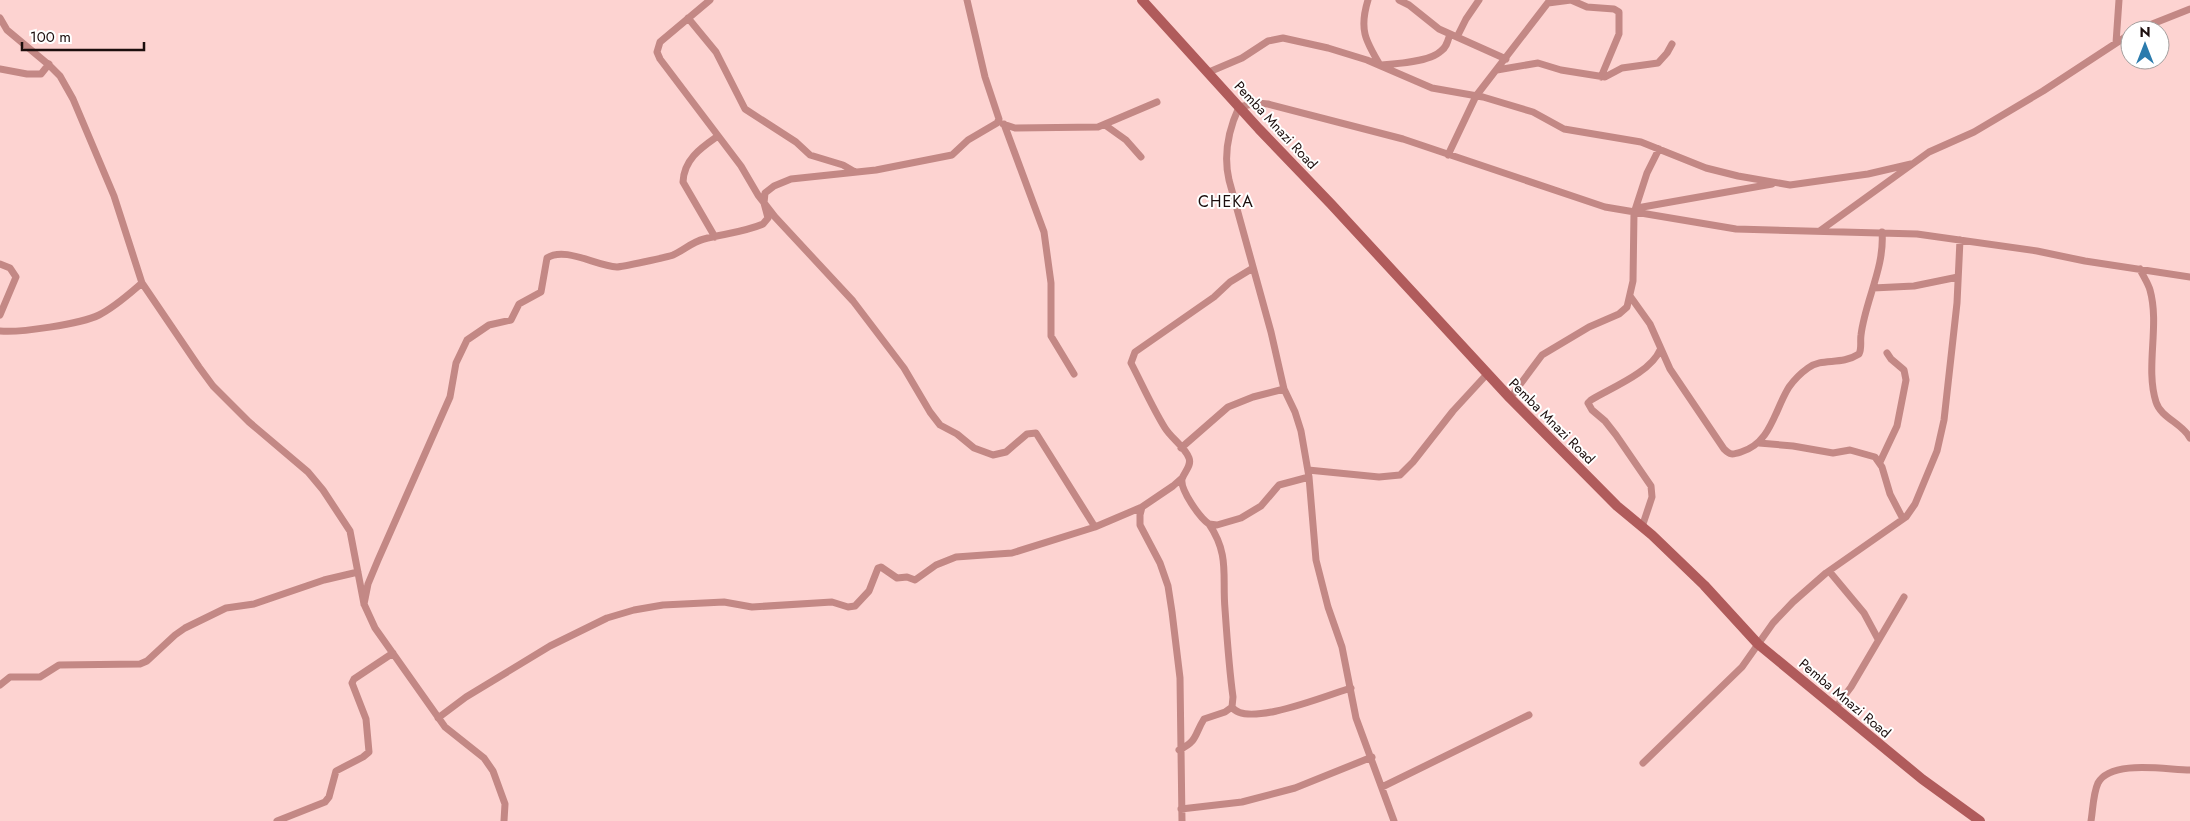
<svg xmlns="http://www.w3.org/2000/svg" width="2190" height="821" viewBox="0 0 2190 821" font-family="Jost,sans-serif">
	<style>
		.lines { fill: none; stroke-linecap: round; stroke-linejoin: round }
		.minor { stroke: #c38885; stroke-width: 7 }
		.secondary { stroke: #b05b5b; stroke-width: 10 }
		.labels { text-anchor: middle; dominant-baseline: central; stroke-width: 4; stroke-linejoin: round; paint-order: stroke }
		.street-label { font-size: 14px; fill: #1c0e0d; stroke: #fff }
		.quarter-label { font-size: 16px; letter-spacing: 1px; fill: #1c0e0d; stroke: #fff }
	</style>
	<rect width="100%" height="100%" fill="#fdd3d1"/>
	<g class="lines">
		<path class="minor" d="M710,0L660,42L657,52L660,59L741,166L758,195L775,217L853,301L904,368L930,412L940,425L957,434L974,448L993,455L1006,452L1027,434L1036,433L1095,527L1142,507
			M1368,0C1359,29 1365,40 1380,65C1395,64 1430,62 1441,51C1447,47 1448,40 1450,34
			M1399,0L1409,5L1439,29L1506,59
			M1571,0L1587,7L1614,9L1619,12V34L1601,77
			M1548,3L1571,0
			M0,18L7,30L49,65L60,76L73,99L114,196L142,283L199,367L213,386L249,422L308,472L323,490L350,531L364,604L375,628L445,727L484,758L493,771L505,804L504,821
			M688,18L716,52L745,109L796,142L810,155L843,165L855,172
			M2137,30L2190,9
			M1457,37L1466,19L1479,0
			M2116,43L2119,0
			M0,69L27,74H41L49,64
			M1497,70L1538,63L1561,70L1605,77L1622,68L1658,63L1667,53L1672,44
			M1209,72L1242,58L1268,41L1283,38L1328,48L1367,60L1432,88L1483,97L1533,112L1564,129L1641,142L1706,168L1738,176L1790,185L1868,174L1911,164
			M1003,124L1015,128L1098,127L1157,102
			M1004,124L1044,232L1051,283V336L1074,374
			M1105,125L1126,140L1141,157
			M1448,155L1476,96L1550,0
			M1637,208L1772,184
			M1821,230L1929,152L1974,132L2043,91L2130,34
			M715,237L683,182C684,159 701,148 718,136
			M0,264L10,268L16,277L0,315
			M1253,268L1230,282L1214,297L1135,352L1131,363C1142,384 1152,407 1165,428C1171,438 1185,447 1189,458C1192,466 1184,472 1182,479C1180,490 1200,518 1209,524L1217,525L1241,518L1261,506L1279,485L1309,477
			M2140,269C2143,276 2148,283 2150,290C2160,326 2145,367 2156,402C2161,418 2182,423 2190,438
			M1873,288L1914,286L1958,277
			M1630,296L1650,324L1670,369L1724,449C1730,455 1732,455 1741,452C1771,443 1774,411 1789,387C1794,380 1801,373 1808,368C1823,357 1840,366 1859,354C1862,348 1860,342 1861,335C1865,301 1885,267 1882,232
			M0,331C19,333 81,324 99,315C115,307 128,295 142,283
			M1510,398L1542,355L1589,327L1619,314L1627,307L1633,281L1634,213L1647,173L1659,149
			M1759,443L1793,446L1833,453L1850,450L1875,457L1882,467L1890,494L1903,519
			M1181,448L1228,407L1253,397L1284,389
			M1880,462L1897,426L1906,380L1904,370L1891,359L1887,353
			M1308,470L1379,477L1400,475L1413,462L1453,411L1488,373
			M1642,527L1652,497L1651,486L1616,435L1605,421L1592,410L1588,403L1591,400C1611,388 1651,372 1660,350
			M1829,571L1864,613L1878,639
			M364,604L368,584L378,560L450,397L456,363L467,340L489,325L511,320L519,304L541,292L547,258C565,246 596,266 617,267C621,267 668,257 673,255C684,250 692,242 704,239C723,234 744,232 763,224L768,218L764,203L765,193L774,186L791,179L876,170L952,155L968,140L997,123L999,119L985,77L967,0
			M0,685L10,677H40L59,665L140,664L147,661L175,635L185,628L226,608L254,604L324,580L358,572
			M1232,707C1246,729 1330,694 1351,688
			M1836,707L1851,687L1904,597
			M438,718L466,697L550,646L607,618L634,610L663,605L724,602L752,607L832,602L848,607L855,606L869,591L878,568L881,567L897,578L907,577L915,580L936,565L956,557L1012,553L1095,527
			M1179,750C1198,741 1194,735 1204,719L1225,712L1232,707L1233,697C1229,668 1227,638 1225,609C1222,576 1230,555 1209,524
			M1643,763L1742,667L1773,623L1793,602L1826,573L1906,517L1915,504L1937,451L1944,420L1957,303L1960,240
			M1382,787L1529,715
			M1181,809L1242,802L1295,788L1372,757
			M277,821L325,802L329,797L336,771L363,757L369,752L366,719L352,683L354,679L393,653
			M1182,821L1180,678L1172,612L1168,586L1160,563L1140,525V515L1142,507L1173,486L1182,478
			M1394,821L1356,718L1342,647L1328,607L1316,560L1309,477L1301,431L1295,412L1284,389L1271,332L1229,180C1223,154 1228,131 1239,107L1257,103L1268,104L1403,139L1605,207L1736,229L1917,234L2037,251L2085,261L2190,277
			M2091,821C2093,809 2093,794 2098,783C2111,759 2167,770 2190,770"/>
		<path class="secondary" d="M1142,0L1259,129L1331,204L1510,398L1617,506L1652,535L1704,585L1758,644L1922,779L1980,821"/>
	</g>
	<g class="labels">
		<g class="street-label">
			<text transform="translate(1276 125) rotate(47)">Pemba Mnazi Road</text>
			<text transform="translate(1552 421) rotate(45)">Pemba Mnazi Road</text>
			<text transform="translate(1845 698) rotate(40)">Pemba Mnazi Road</text>
		</g>
		<g class="quarter-label">
			<text x="1226" y="201">CHEKA</text>
		</g>
	</g>
	<g transform="translate(2145 45)"><circle r="24" fill="#ffffff" stroke="#a49f9e"/>
	<path d="M0-4L9 19L0 12L-9 19Z" fill="#2b7bad"/>
	<text y="-8" font-size="14" font-weight="bold" text-anchor="middle" fill="#1c0e0d">N</text>
	</g>
	<path d="M22 42v8h122v-8" fill="none" stroke="#1c0e0d" stroke-width="2.5"/>
	<text x="30" y="42" font-size="15" fill="#1c0e0d" stroke="#ffffff" stroke-width="4" paint-order="stroke">100 m</text>
</svg>
